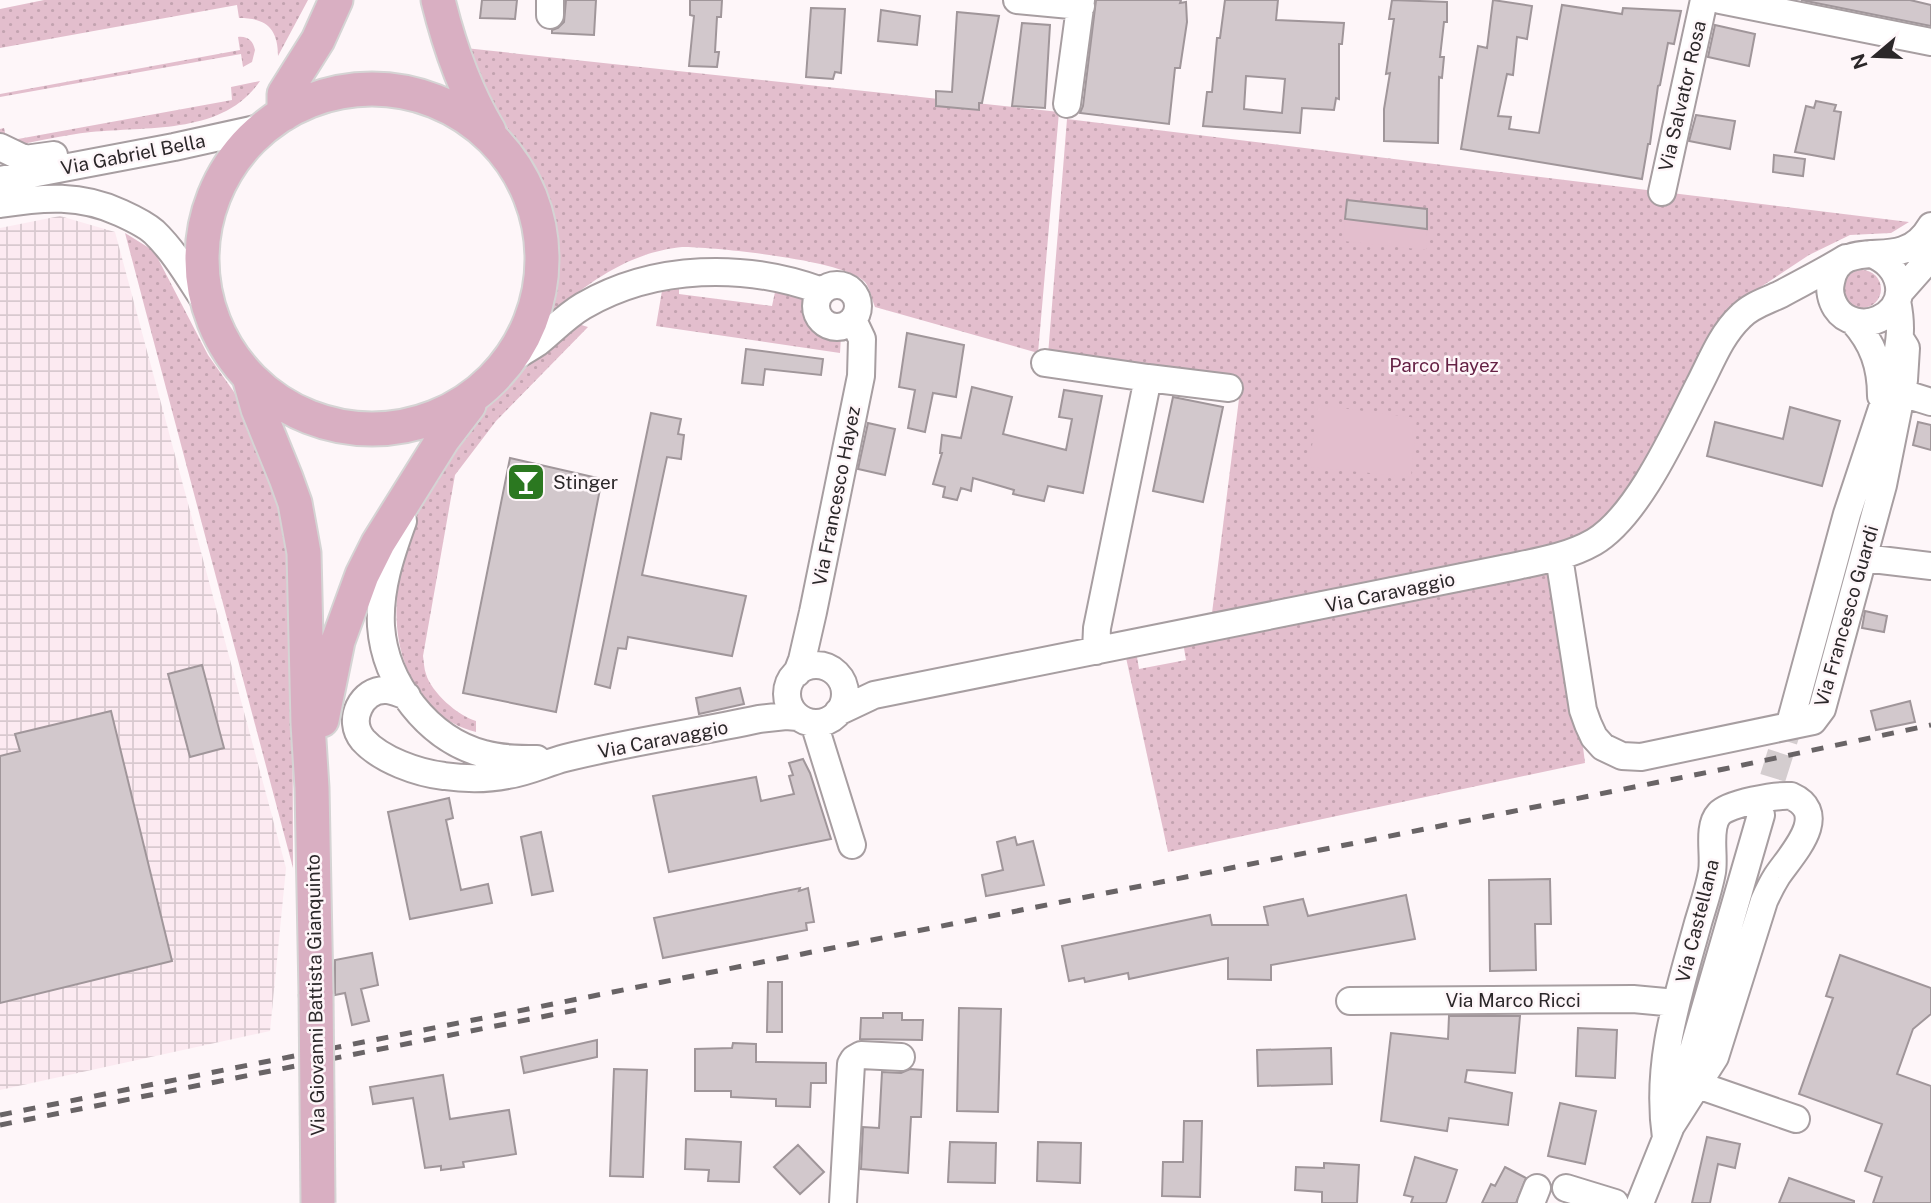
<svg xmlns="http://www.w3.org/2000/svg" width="1931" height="1203" viewBox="0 0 1931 1203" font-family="'Public Sans',sans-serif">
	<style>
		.industrial { fill: url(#industrial-grid) }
		.grass { fill: url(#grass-dots) }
		.garden { fill: #e3becd }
		.building { fill: #d2c8cc; stroke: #a0969a; stroke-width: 2; fill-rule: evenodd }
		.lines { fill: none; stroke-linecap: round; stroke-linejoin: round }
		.minor-tunnel { stroke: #d4cdcf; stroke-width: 26; stroke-dasharray: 26 13; stroke-linecap: butt }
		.minor-casing { stroke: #a79ea1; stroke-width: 30 }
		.major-casing { stroke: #d5d4d4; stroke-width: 37 }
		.minor { stroke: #fff; stroke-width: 26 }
		.major { stroke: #d9afc2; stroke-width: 33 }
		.rail { stroke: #696466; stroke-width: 5; stroke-dasharray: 12 12; stroke-linecap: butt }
		.major-bridge-casing { stroke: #d5d4d4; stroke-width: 37; stroke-linecap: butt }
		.major-bridge { stroke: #d9afc2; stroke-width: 33 }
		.labels { text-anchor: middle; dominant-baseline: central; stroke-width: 5; stroke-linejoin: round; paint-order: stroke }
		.street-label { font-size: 19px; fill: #2b2729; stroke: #fef6f9 }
		.park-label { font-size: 19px; fill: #652245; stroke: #fef6f9 }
		.poi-label { font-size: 19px; fill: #2b2729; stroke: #fef6f9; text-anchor: start }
	</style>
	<defs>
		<pattern id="industrial-grid" width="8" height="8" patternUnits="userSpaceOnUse" patternTransform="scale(1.75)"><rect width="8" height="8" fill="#fceaf1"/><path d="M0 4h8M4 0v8" fill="none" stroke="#d8c9cf"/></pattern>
		<pattern id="grass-dots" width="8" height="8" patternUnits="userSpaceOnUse" patternTransform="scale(1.75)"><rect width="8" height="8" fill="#e3becd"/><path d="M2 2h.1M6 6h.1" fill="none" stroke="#c3a3b0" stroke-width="1.8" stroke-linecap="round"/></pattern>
	</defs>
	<rect width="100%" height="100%" fill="#fef6f9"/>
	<path class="industrial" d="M60,216L115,232L286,868L270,1031L0,1090V228Z"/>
	<path class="grass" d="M44,0H308L278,56C278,28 266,18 239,18L237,5L0,48V9Z
		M238,37C248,36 253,41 255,50L252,62L243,67L241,54L0,97V94L240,50Z
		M465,48L1059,112L1038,353L875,307C872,300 870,288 865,282C845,260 715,247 682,247C670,248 652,252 640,257C604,270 576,294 546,317L556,258L552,218L520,149L488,95Z
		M260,81C223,135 148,126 91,132C63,135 35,142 6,147L0,144V129L4,128L7,141L232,100L231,87Z
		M1067,119L1909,222L1891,233L1850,235L1809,255L1735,304L1629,492C1604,520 1590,532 1555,547L1212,613L1241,383L1048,355Z
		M125,233L154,251L208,355L234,392L259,441L282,497L292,559L293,868Z
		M1843 289a19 19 0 1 1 38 0a19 19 0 1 1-38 0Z
		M663,285H679V294L772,306L775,292C782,293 792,292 798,295C819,305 804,333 841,336L840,353L656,326Z
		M575,323L588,327L496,421L455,475L423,656C424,662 424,669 426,674C431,692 458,716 476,721V732C443,724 421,701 408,671C384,617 401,546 425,495C435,474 457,443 472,424C480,412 492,403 501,393C525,368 549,345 575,323Z
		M1561,571L1585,763L1168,852L1125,653L1136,651L1139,669L1186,660L1183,642Z"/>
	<path class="garden" d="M1345,219L1427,229L1426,250L1343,241Z
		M1318,405L1417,418L1411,477L1309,467Z"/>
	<path class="building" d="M482,0H517L515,19L480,18Z
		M566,0H596L594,35L552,33V30L558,28L564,22Z
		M690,0H722L721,17H717L715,52H719L717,67L689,66L694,16L690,15Z
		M1096,0H1181L1180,3L1186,2L1187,22L1180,68H1175L1169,124L1080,113L1083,106Z
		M1225,0H1278L1276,20L1344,23L1342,44H1339V99L1336,98L1334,110L1302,108L1300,133L1203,126L1207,92H1212L1217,38H1220ZM1246,76L1285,79L1282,113L1244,109Z
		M1392,0L1447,2V22H1444L1440,57H1444L1442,78L1439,77L1438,143L1384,141V109L1390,73L1386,74L1394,19H1389Z
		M1493,0L1532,6L1527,39L1517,37L1513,75L1507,74L1498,116L1511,117L1509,129L1539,133L1562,5L1622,14L1623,8L1681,11L1674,44L1668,43L1660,85L1658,86L1650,144H1648L1642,179L1461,149L1478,46L1487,48Z
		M1801,0H1910L1931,5V26Z
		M811,8L845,9L841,73L835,72L833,79L806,77Z
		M881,10L920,16L917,45L878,41Z
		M957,12L999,16L982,103H979V110L936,106V91L952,92Z
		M1022,23L1050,25L1045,108L1012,106Z
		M1715,25L1755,34L1749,66L1708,57Z
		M1816,101L1836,105L1834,111L1841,112L1834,159L1795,152L1806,106L1814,108Z
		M1696,115L1735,121L1730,149L1689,141Z
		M1774,155L1805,159L1803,176L1773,172Z
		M1347,200L1427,209V229L1345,219Z
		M907,333L964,345L956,397L933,393L925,432L908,428L915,390L899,387Z
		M746,349L823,359L821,375L765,369L763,385L742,383Z
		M972,387L1012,397L1003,434L1066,450L1072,419L1059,417L1064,390L1102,396L1083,493L1048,486L1044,501L1013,494L1014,490L973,478L971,491L961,488L957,500L943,497L945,487L933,484L942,453H940L942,435L961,438Z
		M1173,397L1223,407L1203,502L1153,491Z
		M1790,407L1840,421L1822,486L1707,456L1715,422L1783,439Z
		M651,413L681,419L678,434L684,435L681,459L667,457L642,575L746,596L732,656L628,637L626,649L618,648L610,688L595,684Z
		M1918,422L1931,425V450L1913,445Z
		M868,423L895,429L885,475L858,469Z
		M510,458L602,479L556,712L463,693Z
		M1865,611L1887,616L1884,632L1862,628Z
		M202,665L224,748L190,757L168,674Z
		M740,688L744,704L699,714L696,698Z
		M1910,701L1915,722L1876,730L1871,711Z
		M111,711L172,961L0,1003V756L20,751L15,734Z
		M803,759L810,773L831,839L669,872L653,796L756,777L761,801L794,794L789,776L793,775L789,763Z
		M449,798L453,818L446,820L461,890L488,884L492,903L410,919L388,812Z
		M541,832L553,891L532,895L521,837Z
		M1015,837L1017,845L1033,841L1044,885L986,896L982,875L1003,870L997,842Z
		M1550,879L1551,924H1535L1536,970L1490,971L1489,880Z
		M800,888L799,891L808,888L814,922L806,923L807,930L663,958L654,918Z
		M1406,895L1415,939L1271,965V980L1228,979V958L1129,979L1128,973L1085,982L1084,978L1069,981L1062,946L1210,915L1212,925H1268L1264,907L1303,899L1308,916Z
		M372,953L378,985L361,989L369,1021L352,1025L345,993L335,995V960Z
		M1840,955L1931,988V1014L1913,1029L1897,1074L1931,1086V1203H1873L1882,1177L1865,1171L1882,1124L1799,1094L1833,998L1826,996Z
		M768,982H782V1032H767Z
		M959,1008L1001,1009L998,1112L957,1111Z
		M883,1013H902V1020H923L922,1040L860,1039L861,1018H883Z
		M1449,1016H1520L1515,1073L1467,1070L1465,1082L1512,1093L1508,1125L1449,1118L1447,1131L1381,1121L1391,1033L1448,1039Z
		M1578,1028L1617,1030L1615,1078L1576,1076Z
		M597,1040V1057L524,1073L521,1057Z
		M733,1043L756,1044V1062L826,1063V1083H811L810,1107L776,1106V1099L731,1097V1091H695V1049L732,1048Z
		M1331,1048L1332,1084L1258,1086L1257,1050Z
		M614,1069L647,1070L643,1177L610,1176Z
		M910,1069L923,1070L921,1117H911L908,1173L861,1169L863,1127L879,1128L882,1072L901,1073Z
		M443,1075L450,1119L509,1110L516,1154L463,1162L464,1167L441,1170V1166L425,1168L413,1098L373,1104L370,1087Z
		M1560,1103L1596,1111L1585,1164L1548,1156Z
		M1184,1121H1202L1200,1197L1162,1196L1163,1162H1183Z
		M1707,1137L1740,1144L1735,1168L1718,1164L1710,1203H1692Z
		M686,1139L741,1142L739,1182L708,1181L709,1170L685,1169Z
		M950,1142L996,1143L995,1183L948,1182Z
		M1038,1142L1081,1143L1080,1183L1037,1181Z
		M798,1145L824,1172L800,1194L774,1167Z
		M1415,1157L1457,1170L1446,1203H1411L1413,1197L1404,1195Z
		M1324,1163L1359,1165L1357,1203H1322V1192L1295,1190L1296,1167L1324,1168Z
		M1505,1167L1526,1178L1516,1203H1482L1491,1184L1495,1186Z
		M1789,1178L1854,1201V1203H1779Z"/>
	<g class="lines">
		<path class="minor-tunnel" d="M1761,815L1791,720"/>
		<defs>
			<path id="minor" d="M1017,0L1081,6
				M1720,0L1931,42
				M550,15V0
				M1067,104L1081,0
				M0,147L25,159L54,155
				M0,180L174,147L265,127
				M1662,192L1704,0
				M0,204C43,197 81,194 121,213C132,218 145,224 154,232C176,253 191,281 208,306
				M1871,254C1901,264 1912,303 1879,319C1864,326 1845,322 1836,308C1831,300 1829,290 1831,282C1837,244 1878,259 1903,250C1916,246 1924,238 1931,226
				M816 306a21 21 0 1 1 42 0a21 21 0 1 1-42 0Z
				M1899,293L1931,257
				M1853,321C1873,343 1881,366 1881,396
				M509,360C519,354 528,349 537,343C552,331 566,316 583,306C655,264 746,263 822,291
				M1045,363L1148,378L1097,628L1096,651
				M1148,378L1229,388
				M1902,393L1931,402
				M403,521C391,554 379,589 381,626C385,683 428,739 484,754C501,759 520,759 537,759
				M1559,557L1583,710L1588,724L1594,737L1603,747L1622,756L1641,757L1813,721L1822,709L1883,485L1904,380L1906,348L1901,340
				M1864,558L1931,566
				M787 694a29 29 0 1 1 58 0a29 29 0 1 1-58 0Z
				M797,673L802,660L813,612L861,376L862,339L853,320
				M407,696C400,694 393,690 386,690C362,689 346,720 363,740C381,760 418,773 444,776C465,779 488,779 508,775C528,772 546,763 565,758C629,742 694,733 759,719L786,716L798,717
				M838,712L874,695L1502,569C1534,562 1566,558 1594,542C1638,516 1676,430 1699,385C1711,362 1721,335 1740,317C1751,305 1767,301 1781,294C1803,282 1825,271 1846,258
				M1791,720L1847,514L1894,372C1899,344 1903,330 1897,301
				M814,723L852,845
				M1350,1001L1633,999L1676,1003
				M1698,1085L1796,1119
				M1666,1138C1655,1062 1678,996 1698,923C1703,906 1709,889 1712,872C1715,855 1707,827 1719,814C1729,803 1776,795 1791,796C1832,814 1791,855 1777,876C1772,884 1768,892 1764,901L1715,1057L1671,1126
				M1566,1188L1615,1203
				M843,1203L851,1064L854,1059L861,1055L901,1057
				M1531,1203L1537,1188
				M1640,1203L1671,1126L1761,815"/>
			<path id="major" d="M438,0C449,45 465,91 489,131
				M202 259a170 170 0 1 1 340 0a170 170 0 1 1-340 0Z
				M284,114V94L318,40L336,0
				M249,377L258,409L286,478L295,503L304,553L308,724L312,788L316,994
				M322,720L338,641L362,575L378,543L443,439L469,405"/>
		</defs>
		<use href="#minor" class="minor-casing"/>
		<use href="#major" class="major-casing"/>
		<use href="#minor" class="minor"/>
		<use href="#major" class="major"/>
		<path class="rail" d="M0,1115L1724,769L1931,725
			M0,1125L576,1010"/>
		<defs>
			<path id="major-bridge" d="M316,994L318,1203"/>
		</defs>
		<use href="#major-bridge" class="major-bridge-casing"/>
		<use href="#major-bridge" class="major-bridge"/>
	</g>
	<defs>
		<symbol id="bar-square" viewBox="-11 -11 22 22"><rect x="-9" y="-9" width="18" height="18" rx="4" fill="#2b7820" stroke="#fef6f9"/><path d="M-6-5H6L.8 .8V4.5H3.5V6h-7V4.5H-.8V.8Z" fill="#fff"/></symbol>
	</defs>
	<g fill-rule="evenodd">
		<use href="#bar-square" x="504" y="460" width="44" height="44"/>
	</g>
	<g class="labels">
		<g class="street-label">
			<text transform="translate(1682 96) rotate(-77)">Via Salvator Rosa</text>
			<text transform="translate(133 154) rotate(-11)">Via Gabriel Bella</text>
			<text transform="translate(836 496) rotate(-79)">Via Francesco Hayez</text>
			<text transform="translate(1390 592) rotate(-12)">Via Caravaggio</text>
			<text transform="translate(1846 616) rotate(-74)">Via Francesco Guardi</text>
			<text transform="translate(663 739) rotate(-11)">Via Caravaggio</text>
			<text transform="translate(1697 921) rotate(-76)">Via Castellana</text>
			<text transform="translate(315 995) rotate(-91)">Via Giovanni Battista Gianquinto</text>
			<text x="1513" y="1000">Via Marco Ricci</text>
		</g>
		<g class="park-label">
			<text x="1444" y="365">Parco Hayez</text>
		</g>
		<g class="poi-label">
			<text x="553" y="482">Stinger</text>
		</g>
	</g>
	<g transform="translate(1875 56) rotate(251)" stroke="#fef6f9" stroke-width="5" paint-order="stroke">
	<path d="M0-5L12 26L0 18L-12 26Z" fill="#2b2729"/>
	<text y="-10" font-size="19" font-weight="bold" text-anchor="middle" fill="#2b2729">N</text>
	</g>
</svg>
